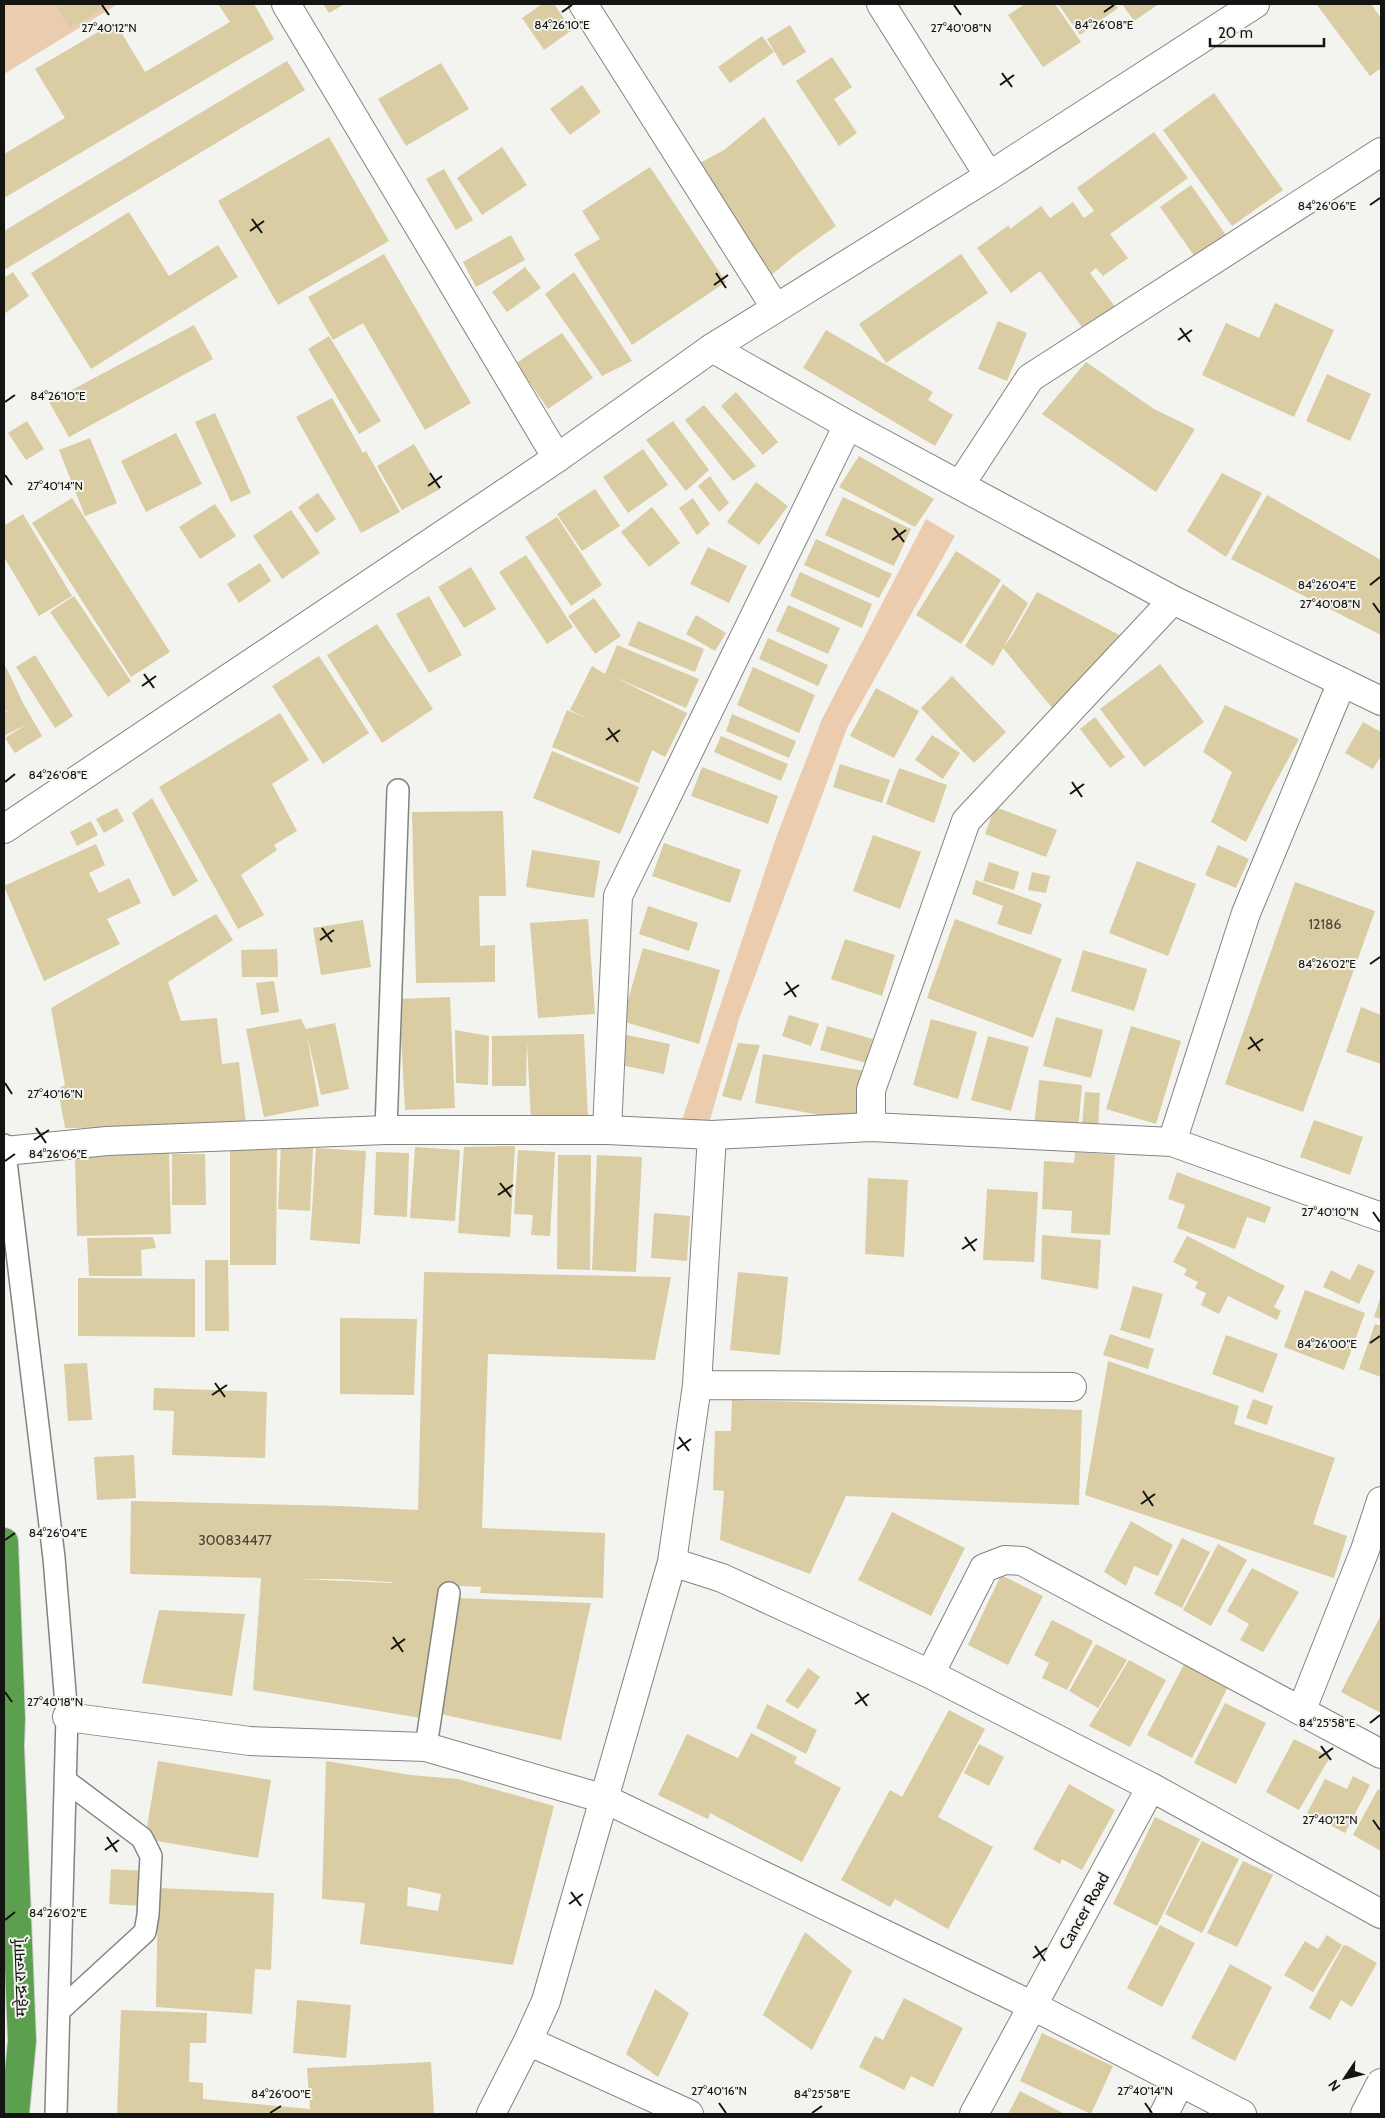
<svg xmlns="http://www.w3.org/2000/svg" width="1385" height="2118" viewBox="0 0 1385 2118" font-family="Cabin,'Noto Sans Devanagari',sans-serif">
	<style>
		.green { fill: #ebccaf }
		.building { fill: #dacca3; fill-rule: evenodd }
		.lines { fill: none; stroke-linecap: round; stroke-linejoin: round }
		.lane-casing { stroke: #838480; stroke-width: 24 }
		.street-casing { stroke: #838480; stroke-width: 30 }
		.secondary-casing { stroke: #838480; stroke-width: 30 }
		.highway-casing { stroke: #d0d0d0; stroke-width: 30 }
		.lane { stroke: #fff; stroke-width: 21 }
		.street { stroke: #fff; stroke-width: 28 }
		.secondary { stroke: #fff; stroke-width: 28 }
		.highway { stroke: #5c9f4f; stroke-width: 28 }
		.ticks { fill: none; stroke: #141412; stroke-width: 2 }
		.labels { text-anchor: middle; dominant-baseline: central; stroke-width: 4; stroke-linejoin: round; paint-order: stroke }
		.number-label { font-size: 14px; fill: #464236 }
		.street-label { font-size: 16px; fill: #141412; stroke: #f3f4ef }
		.ticks-label { font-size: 12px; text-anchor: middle; fill: #141412; stroke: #f3f4ef; stroke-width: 4; stroke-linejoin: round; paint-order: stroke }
	</style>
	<rect width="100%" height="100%" fill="#f3f4ef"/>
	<path class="green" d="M4,4H118L4,74Z
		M926,519L955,536L847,728L739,1019L708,1127L680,1126L777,835L822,719Z"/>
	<path class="building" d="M56,4H111L69,28Z
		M218,4H254L274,39L4,198V154L65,118L35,69L115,22L145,72L230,22Z
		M323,4H345L329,13Z
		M542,4H554L572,30L544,50L522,18Z
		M1025,4H1055L1081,42L1043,67L1008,15Z
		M1058,4H1115L1118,8L1080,35Z
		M1122,4H1159L1134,21Z
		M1319,4H1371L1381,18V68L1370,76L1317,5Z
		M790,25L806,52L783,66L767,39Z
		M762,36L774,52L730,83L718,67Z
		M832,57L852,87L834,99L857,133L839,146L796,81Z
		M287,61L305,90L4,270V231Z
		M441,63L469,109L406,146L378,99Z
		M582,85L601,112L570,135L550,109Z
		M1214,93L1283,190L1232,226L1163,130Z
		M764,117L836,226L794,256L769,277L698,164L724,150Z
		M1154,132L1188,178L1110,234L1128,258L1103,276L1096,268L1090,273L1116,308L1085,331L1040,271L1011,293L977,248L1009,225L1010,229L1041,206L1050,218L1073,202L1084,218L1094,211L1077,188Z
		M329,137L389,241L278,305L218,201Z
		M502,147L527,185L482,215L457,178Z
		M650,167L726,282L632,345L574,254L600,239L582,211Z
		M444,169L473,220L456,230L426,179Z
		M1191,185L1228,238L1197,260L1160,207Z
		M129,212L169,276L218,245L238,277L91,369L31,273Z
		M511,235L525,260L476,287L463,262Z
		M384,254L471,403L425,430L363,323L333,340L308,297Z
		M961,254L988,293L886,363L859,324Z
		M525,267L541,288L507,312L492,292Z
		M13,272L29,296L4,314V278Z
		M574,272L632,361L602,376L545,294Z
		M1275,303L1334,330L1294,417L1202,375L1226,323L1259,338Z
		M998,321L1027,333L1007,381L978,369Z
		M194,325L213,359L69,437L49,402Z
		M826,330L933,392L928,400L953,415L935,446L803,368Z
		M562,333L593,378L548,409L516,363Z
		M329,336L381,421L359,434L308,349Z
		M1086,362L1154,409L1195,429L1156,492L1042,414Z
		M1327,374L1371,394L1350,441L1306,421Z
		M736,392L778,442L763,455L721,406Z
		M332,398L363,453L366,451L400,512L361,533L296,417Z
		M704,405L756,466L733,481L685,420Z
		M215,413L251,493L231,502L195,422Z
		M27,421L44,449L26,460L8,433Z
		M673,421L709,470L686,491L646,440Z
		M176,433L202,484L146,512L121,461Z
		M90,438L117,503L85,516L59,450Z
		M414,444L440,489L402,510L377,466Z
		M643,449L668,485L628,513L603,477Z
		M859,456L934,499L915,527L839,487Z
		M1222,473L1262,493L1226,557L1187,531Z
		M710,476L729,503L719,512L698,486Z
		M756,482L788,506L759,545L727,522Z
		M595,489L620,526L582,551L557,514Z
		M318,493L336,519L316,533L298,507Z
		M1267,495L1381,560V635L1231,559Z
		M843,497L911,529L894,566L825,535Z
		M72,498L170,652L131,677L32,523Z
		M693,498L710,524L697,535L679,508Z
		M215,504L236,536L200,559L179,527Z
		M652,507L680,543L649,567L621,532Z
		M291,510L320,553L282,579L253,536Z
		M23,514L72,596L39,616L4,557V526Z
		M557,517L602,585L571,606L525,537Z
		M816,539L892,574L879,598L804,565Z
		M708,547L747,566L729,603L690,584Z
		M956,551L1001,580L961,644L916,615Z
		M526,555L573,627L547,644L499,572Z
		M260,563L271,581L239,603L227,584Z
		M471,567L496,609L464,628L438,587Z
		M800,572L872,604L862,628L790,596Z
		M1003,584L1028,603L993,666L965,646Z
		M1037,592L1127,639L1057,714L1003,648L1013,634Z
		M74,596L131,681L108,697L50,612Z
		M429,596L462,655L429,673L396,614Z
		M594,598L621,636L595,654L568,616Z
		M788,605L840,628L828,654L776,631Z
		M696,615L726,633L715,651L686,634Z
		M638,621L704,649L695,672L628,645Z
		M377,624L433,709L382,743L327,655Z
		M768,638L828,665L818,686L759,659Z
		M617,645L699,679L686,708L614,677L687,713L665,757L652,750L639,783L552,747L567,710L589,719L570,710L592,666L605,674Z
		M35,655L73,716L55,728L16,667Z
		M319,656L369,733L323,764L272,686Z
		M1160,664L1204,722L1144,767L1100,709Z
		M6,667L23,703L42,736L15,753L5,738L27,724L4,736V713L12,708L4,712V668Z
		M753,667L815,695L799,733L737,705Z
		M952,676L1006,732L974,763L921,708Z
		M876,688L919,711L894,758L850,736Z
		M1225,705L1299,739L1271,791L1246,842L1211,822L1232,772L1203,752Z
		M280,713L309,760L272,784L297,831L274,845L277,850L241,875L264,915L238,929L159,787Z
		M732,714L796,741L789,758L726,731Z
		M1095,717L1125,757L1110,768L1080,729Z
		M1363,722L1381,732V756L1373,769L1345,753Z
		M932,735L960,753L943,779L915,760Z
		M721,736L788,764L781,781L714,752Z
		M552,751L639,787L620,834L533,798Z
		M840,764L890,780L882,803L833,787Z
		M702,767L778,796L768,824L691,796Z
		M899,768L947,785L934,823L886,804Z
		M152,798L198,881L173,897L132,813Z
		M995,807L1057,830L1046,857L985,834Z
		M117,808L124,821L104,833L96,819Z
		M503,811L506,896H479L480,946L495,945V982L416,983L412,812Z
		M91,821L98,835L77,846L70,832Z
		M873,835L921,852L900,909L853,891Z
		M664,843L741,870L730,903L652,876Z
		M96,844L105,865L89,873L99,893L129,878L141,903L107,919L120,944L44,981L4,886Z
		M1218,845L1249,859L1236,888L1205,875Z
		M532,850L600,861L594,898L526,887Z
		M1137,861L1196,884L1168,956L1109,933Z
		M989,862L1019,872L1014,890L983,881Z
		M1032,872L1050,876L1046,893L1028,890Z
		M976,880L1042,904L1031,935L997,924L1003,906L972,894Z
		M1295,882L1375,911L1303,1112L1225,1084Z
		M648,906L698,923L689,951L639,934Z
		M216,914L233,940L168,982L181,1021L217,1018L222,1064L239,1062L246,1124L134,1128H65L58,1089L65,1085L51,1008Z
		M588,919L595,1014L538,1018L530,923Z
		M955,919L1062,959L1033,1038L927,998Z
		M363,920L371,967L321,975L313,928Z
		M845,939L895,955L882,996L831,979Z
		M643,948L720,970L699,1044L622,1021Z
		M277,949L278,977H242L241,950Z
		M1083,950L1147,969L1134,1011L1071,991Z
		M274,981L279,1012L261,1015L256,983Z
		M450,997L455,1108L405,1110L399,999Z
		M1361,1007L1381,1015V1064L1346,1052Z
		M789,1015L819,1024L811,1046L782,1036Z
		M1056,1017L1103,1030L1091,1078L1043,1066Z
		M301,1019L306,1029L335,1023L349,1089L321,1095L307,1035L319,1106L264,1117L246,1029Z
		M931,1019L977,1032L958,1099L913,1085Z
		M827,1026L873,1039L866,1063L820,1050Z
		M1131,1026L1181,1041L1156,1124L1106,1109Z
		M455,1030L489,1036L488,1085L456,1083Z
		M584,1034L588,1117L531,1120L527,1042L526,1086H492V1036Z
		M622,1034L670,1044L664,1074L616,1064Z
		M988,1036L1029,1047L1011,1111L971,1100Z
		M738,1043L760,1045L741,1101L722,1096Z
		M763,1054L865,1071L857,1122L755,1103Z
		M1039,1080L1082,1085L1078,1130L1034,1126Z
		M1085,1092L1100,1093L1098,1128L1082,1126Z
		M1314,1120L1363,1137L1350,1175L1300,1157Z
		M281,1145L313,1147L310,1211L278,1209Z
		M515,1146L510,1237L458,1233L464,1147Z
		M230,1147H277L276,1265H230Z
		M415,1147L460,1150L455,1221L410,1218Z
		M316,1148L366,1151L360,1244L310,1240Z
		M518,1150L555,1152L550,1236L531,1235L533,1215L514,1214Z
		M376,1152L409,1153L407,1217L374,1215Z
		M1075,1152L1115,1155L1110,1235L1071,1233L1072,1211L1042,1209L1044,1161L1074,1163Z
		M169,1153L171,1234L77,1236L75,1156Z
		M172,1154H205L206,1205H172Z
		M558,1155H591L590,1270L557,1269Z
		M597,1155L642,1157L636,1272L592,1270Z
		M1177,1172L1271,1207L1265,1223L1247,1217L1235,1249L1177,1228L1185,1205L1168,1199Z
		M868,1178L908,1180L904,1257L865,1254Z
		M987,1189L1038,1192L1034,1262L983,1260Z
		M654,1213L690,1216L687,1261L651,1258Z
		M1042,1235L1101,1240L1098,1289L1041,1279Z
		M1187,1236L1285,1286L1274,1307L1281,1311L1277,1320L1228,1296L1219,1314L1201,1305L1206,1293L1195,1288L1198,1282L1184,1275L1187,1269L1173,1262Z
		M153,1237L156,1248L141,1250L142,1276H89L87,1238Z
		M205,1260H228L229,1331H205Z
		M1358,1264L1375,1271L1359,1304L1323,1287L1331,1270L1350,1280Z
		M424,1272L671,1277L655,1360L488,1354L482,1528L605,1533L603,1598L480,1593L481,1587L443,1585L421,1718L253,1690L261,1578L130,1574L131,1501L341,1506L418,1510ZM300,1579H339L392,1582V1583Z
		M738,1272L788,1277L780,1355L730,1350Z
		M78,1278L195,1279V1337L78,1336Z
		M1133,1286L1163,1294L1150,1339L1120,1330Z
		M1305,1290L1365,1313L1344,1370L1284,1347Z
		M1381,1296V1319L1374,1317Z
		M340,1318L417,1319L414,1395L340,1394Z
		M1375,1324L1381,1326V1377L1359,1369Z
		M1110,1334L1154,1349L1148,1369L1103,1355Z
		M1226,1335L1278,1354L1263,1393L1212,1374Z
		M1108,1361L1239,1406L1234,1424L1335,1458L1313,1524L1347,1536L1334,1578L1085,1495Z
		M87,1363L92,1420L68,1421L64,1364Z
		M154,1388L267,1392L265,1458L172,1455L174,1411L153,1410Z
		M1253,1399L1273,1406L1267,1425L1246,1418Z
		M732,1400L1082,1410L1079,1505L846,1496L810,1574L720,1540L724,1491L713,1490L715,1431H731Z
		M134,1455L136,1498L97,1500L94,1457Z
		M892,1512L965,1548L931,1616L858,1580Z
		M1131,1521L1173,1545L1158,1576L1134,1566L1126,1586L1104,1572Z
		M1182,1538L1210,1552L1182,1608L1154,1594Z
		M1218,1544L1247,1560L1211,1626L1183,1610Z
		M1252,1568L1299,1592L1263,1652L1240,1640L1249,1624L1227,1611Z
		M1001,1575L1043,1596L1008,1665L968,1645Z
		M458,1598L591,1603L561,1740L440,1714Z
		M159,1610L245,1614L232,1696L142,1683Z
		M1381,1615V1713L1341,1692Z
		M1052,1620L1093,1641L1067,1690L1042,1678L1049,1663L1034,1655Z
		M1096,1644L1127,1660L1098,1708L1069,1691Z
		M1188,1657L1231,1681L1192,1758L1147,1735Z
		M1129,1660L1166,1680L1130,1747L1089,1726Z
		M808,1668L820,1677L798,1709L785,1701Z
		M1225,1703L1266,1723L1236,1784L1194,1763Z
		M767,1704L817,1730L806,1754L756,1728Z
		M949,1710L985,1729L938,1817L993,1847L948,1929L895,1899L890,1907L841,1880L890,1790L902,1797Z
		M751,1733L797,1757L794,1763L841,1788L802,1862L710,1813L708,1819L658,1795L687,1734L738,1758Z
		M1294,1739L1330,1757L1299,1810L1266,1792Z
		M979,1744L1004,1757L989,1786L964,1773Z
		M158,1761L271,1780L258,1858L145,1839Z
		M326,1761L410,1775L458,1779L554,1806L513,1965L360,1944L365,1903L322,1899ZM408,1887L441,1894L438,1911L407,1906Z
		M1353,1776L1370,1785L1345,1833L1307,1813L1325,1779L1347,1789Z
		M1069,1784L1115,1810L1082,1870L1062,1859L1060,1864L1033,1849Z
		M1378,1789L1381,1791V1851L1353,1835Z
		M1155,1817L1200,1839L1157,1926L1113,1904Z
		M1202,1841L1239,1859L1202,1933L1165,1914Z
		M1243,1861L1273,1875L1237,1947L1207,1933Z
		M111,1869L145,1871L143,1906L109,1904Z
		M158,1888L274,1893L271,1970L255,1969L252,2014L156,2007Z
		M1160,1925L1195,1943L1162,2007L1127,1988Z
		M805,1932L852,1971L812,2050L763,2015Z
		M1327,1935L1342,1945L1313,1992L1284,1975L1305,1941L1318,1949Z
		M1346,1945L1377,1963L1352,2007L1341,2000L1330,2020L1309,2008L1343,1946Z
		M1230,1964L1272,1987L1235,2061L1191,2038Z
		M655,1989L689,2013L658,2077L626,2054Z
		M904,1998L963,2028L933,2087L911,2076L904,2090L859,2067L875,2036L883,2040Z
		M297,2000L351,2005L346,2058L293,2053Z
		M121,2010L207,2013L206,2043H190L189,2082L203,2083V2099L310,2109L307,2068L431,2062L434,2114H117Z
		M1042,2033L1113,2066L1091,2114L1020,2081Z
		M1020,2091L1065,2114H1008Z"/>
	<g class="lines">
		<defs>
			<path id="lane" d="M386,1130L398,790
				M4,1145L54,1558L67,1717L56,2114
				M426,1747L449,1593
				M59,2011L145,1932L148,1915L151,1856L142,1838L66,1781"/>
			<path id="street" d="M286,4L557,458
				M583,4L775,307
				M881,4L989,176
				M712,348L989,176L1255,4
				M960,485L1030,378L1381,152
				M871,1127V1090L966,821L1173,600
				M607,1130L618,896L848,425
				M1172,1142L1246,913L1342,682
				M5,1151L107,1141L386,1130H607L712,1135L871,1127L1172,1142L1381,1217
				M697,1385L1072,1387
				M672,1562L722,1578L930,1674L1151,1787L1381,1914
				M930,1674L984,1568L1005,1560L1022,1561L1381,1754
				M1302,1709L1365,1550L1381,1501
				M67,1717L250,1741L426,1747L605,1799L1033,2006L1242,2114
				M491,2114L528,2041
				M689,2114L528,2041L546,2001L672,1562L697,1385L712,1135
				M974,2114L1151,1787
				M1164,2114L1180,2082
				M1365,2114L1381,2083"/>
			<path id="secondary" d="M4,829L557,458L712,348L848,425L1173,600L1381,701"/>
			<path id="highway" d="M4,1542L11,1719L10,1746L22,2041L15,2114"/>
		</defs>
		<use href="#lane" class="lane-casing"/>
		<use href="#street" class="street-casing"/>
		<use href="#secondary" class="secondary-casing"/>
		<use href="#highway" class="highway-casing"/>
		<use href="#lane" class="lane"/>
		<use href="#street" class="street"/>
		<use href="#secondary" class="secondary"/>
		<use href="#highway" class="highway"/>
	</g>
	<path class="ticks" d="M102,5L109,15M954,5L961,15M562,12L572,5M1104,12L1114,5M1002,73L1012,87M1000,85L1014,75M1370,205L1380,198M252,219L262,233M250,231L264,221M716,273L726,288M714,285L728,275M1180,328L1190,342M1178,340L1192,330M5,402L15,395M430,473L440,488M5,475L12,485M428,486L442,476M894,528L904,542M892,540L906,530M1370,585L1380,577M1373,603L1380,613M144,674L154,688M142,686L156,676M608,728L618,742M606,740L620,730M5,782L15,774M1072,782L1082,797M1070,794L1084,784M322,928L332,942M320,940L334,930M1370,964L1380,957M786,982L796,997M784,995L799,985M1250,1037L1260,1051M1248,1049L1263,1039M5,1083L12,1094M36,1128L46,1143M34,1140L49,1130M5,1161L15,1154M500,1183L511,1197M498,1195L513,1185M1373,1212L1380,1222M965,1237L975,1251M962,1249L977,1239M1370,1343L1380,1336M215,1383L225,1397M212,1395L227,1385M679,1437L689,1451M677,1449L691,1439M1143,1491L1153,1506M1141,1504L1155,1494M5,1540L15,1533M393,1637L403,1652M391,1649L405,1639M5,1692L12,1702M857,1692L867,1706M855,1704L869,1694M1370,1723L1380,1715M1321,1746L1331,1760M1319,1758L1333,1748M1373,1820L1380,1830M107,1837L117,1852M105,1850L119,1840M571,1892L581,1906M569,1904L583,1894M5,1920L15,1912M1035,1946L1045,1961M1033,1958L1047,1948M719,2103L726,2113M1145,2103L1152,2113M270,2113L281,2106M812,2113L822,2106"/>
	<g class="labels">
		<g class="number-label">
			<text x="1325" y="924">12186</text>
			<text x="235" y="1540">300834477</text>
		</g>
		<g class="street-label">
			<text transform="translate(1084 1911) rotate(-61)">Cancer Road</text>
			<text transform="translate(20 1978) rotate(-92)">महेन्द्र राज्मार्ग्</text>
		</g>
	</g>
	<g class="ticks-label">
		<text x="562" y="29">84°26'10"E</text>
		<text x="1104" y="29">84°26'08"E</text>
		<text x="109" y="32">27°40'12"N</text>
		<text x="961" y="32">27°40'08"N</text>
		<text x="1327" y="210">84°26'06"E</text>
		<text x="58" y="400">84°26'10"E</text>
		<text x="55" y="490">27°40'14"N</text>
		<text x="1327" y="589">84°26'04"E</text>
		<text x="1330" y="608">27°40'08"N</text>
		<text x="58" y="779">84°26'08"E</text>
		<text x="1327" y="968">84°26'02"E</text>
		<text x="55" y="1098">27°40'16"N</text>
		<text x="58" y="1158">84°26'06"E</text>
		<text x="1330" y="1216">27°40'10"N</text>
		<text x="1327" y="1348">84°26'00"E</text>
		<text x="58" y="1537">84°26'04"E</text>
		<text x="55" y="1706">27°40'18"N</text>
		<text x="1327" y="1727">84°25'58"E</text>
		<text x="1330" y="1824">27°40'12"N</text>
		<text x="58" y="1917">84°26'02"E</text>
		<text x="719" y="2095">27°40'16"N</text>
		<text x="1145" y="2095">27°40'14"N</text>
		<text x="281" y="2098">84°26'00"E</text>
		<text x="822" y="2098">84°25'58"E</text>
	</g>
	<rect width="1385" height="2118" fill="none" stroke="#141412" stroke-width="10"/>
	<g transform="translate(1345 2078) rotate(235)" stroke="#f3f4ef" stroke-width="4" paint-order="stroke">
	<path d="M0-4L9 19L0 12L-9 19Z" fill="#141412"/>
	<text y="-8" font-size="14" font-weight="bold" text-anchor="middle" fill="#141412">N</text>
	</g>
	<path d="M1210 38v8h114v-8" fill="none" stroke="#141412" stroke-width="2.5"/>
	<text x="1218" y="38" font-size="15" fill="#141412" stroke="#f3f4ef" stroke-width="4" paint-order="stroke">20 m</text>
</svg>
